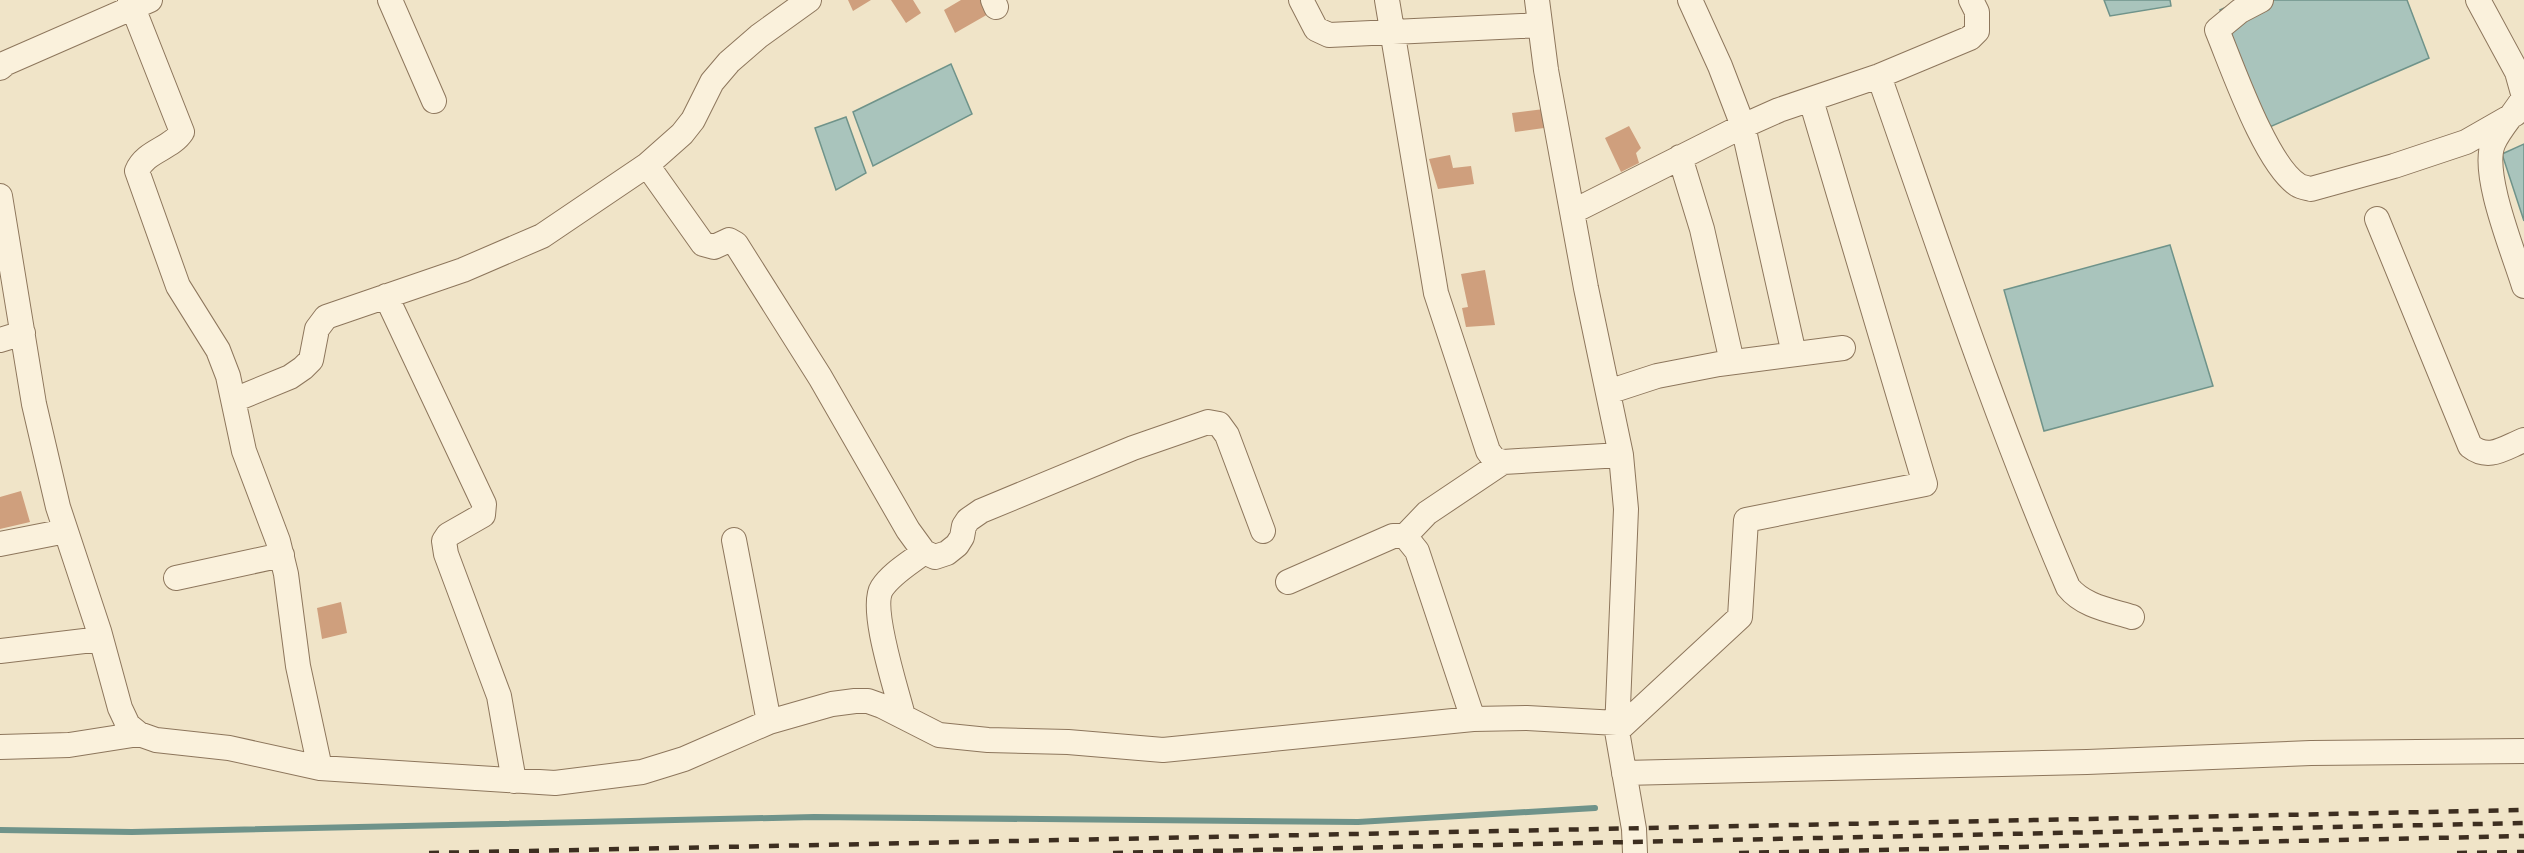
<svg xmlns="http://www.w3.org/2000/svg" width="2524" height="853" viewBox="0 0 2524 853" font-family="'Libre Baskerville',serif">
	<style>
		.water { fill: #a9c4bc; stroke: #6f938a; stroke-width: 1.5 }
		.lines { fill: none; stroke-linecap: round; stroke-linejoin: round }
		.stream { stroke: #6f938a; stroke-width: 6 }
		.building { fill: #cf9f7d }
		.minor-casing { stroke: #8d765c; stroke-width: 26 }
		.minor { stroke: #faf1dc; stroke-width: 24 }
		.rail { stroke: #3d2e20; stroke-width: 4.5; stroke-dasharray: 10 10; stroke-linecap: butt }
	</style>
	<rect width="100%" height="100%" fill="#f0e4c8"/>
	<path class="water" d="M2104,0H2170L2171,6L2110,16Z
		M2242,0H2407L2429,58L2265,129L2220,10Z
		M951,64L972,114L873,166L853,112Z
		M846,117L866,173L836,190L815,128Z
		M2524,144V221L2502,154Z
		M2170,245L2213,386L2044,431L2004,290Z"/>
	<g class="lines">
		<path class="stream" d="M0,830L132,832L814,817L1358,822L1595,808"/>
	</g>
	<path class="building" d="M848,0H871L853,11Z
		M891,0H913L921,13L906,23Z
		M961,0H982L990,13L955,33L944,10Z
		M1544,109V128L1515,132L1512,113Z
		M1629,126L1641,148L1636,153L1639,163L1621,172L1605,138Z
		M1450,155L1453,168L1471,166L1474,184L1438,189L1429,159Z
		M1485,270L1495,325L1466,327L1462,308L1468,307L1461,274Z
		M21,491L30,522L0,529V497Z
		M341,602L347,633L322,639L317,608Z"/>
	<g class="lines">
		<defs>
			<path id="minor" d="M130,0L182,132C171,149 145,151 137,171L178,286L218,350L228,376L244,451L278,541L286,574L298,666L320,768
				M390,0L434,101
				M993,0L996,7
				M1301,0L1316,29L1329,35L1540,25
				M1387,0L1436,293L1488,451L1494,459L1503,462L1621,455
				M1537,0L1546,70L1586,288L1621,455L1626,509L1617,731L1634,829L1635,853
				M1690,0L1720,66L1743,126L1794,354
				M2261,0L2240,11L2217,30C2232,66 2266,165 2298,185C2301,187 2307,188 2311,189L2394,166L2466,142L2515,114
				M2478,0L2517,72L2524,97C2515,113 2499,129 2493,144C2481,174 2514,253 2524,286
				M0,68L6,63L150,0
				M1879,76C1939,247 1996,420 2068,587C2083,606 2109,610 2132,617
				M1680,157L1702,229L1732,362
				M647,165L703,244L714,247L729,240L736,244L820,377L908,530L924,552L935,557L947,553L957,545L962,537L964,526L968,520L981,511L1133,448L1208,422L1219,424L1227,435L1263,531
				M0,196L34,404L58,507L99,631L120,708L128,725L139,734L156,740L229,748L320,768L555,783L642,772L684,759L769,722L832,704L855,701H868L882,706L939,735L988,740L1068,742L1163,750L1473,719L1527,718L1617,723
				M1572,212L1743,126L1779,110L1879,76L1970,38L1977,31V12L1971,0
				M2377,219L2470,446C2489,461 2504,448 2524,440
				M386,296L484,504L483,515L448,535L444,541L446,554L499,696L514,781
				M0,340L23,333
				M1608,392L1657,376L1719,364L1843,348
				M234,400L290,377L303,368L311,360L317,329L326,317L463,270L542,236L647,165L682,134L693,120L712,82L729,62L759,36L809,0
				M1405,536L1427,513L1503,462
				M734,540L769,722
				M0,544L66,531
				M176,578L282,555
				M1288,582L1393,536H1405L1417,551L1473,719
				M0,651L101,639
				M903,716C897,691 869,608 882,588C892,573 910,563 924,552
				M1617,731L1740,617L1746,520L1925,484L1811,100
				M0,747L69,745L139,734
				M1624,773L2087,762L2311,753L2524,751"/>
		</defs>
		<use href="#minor" class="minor-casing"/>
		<use href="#minor" class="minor"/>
		<path class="rail" d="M429,853L2524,810
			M1113,853L2524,823
			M1739,853L2524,836
			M2457,853L2524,852"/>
	</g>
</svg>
